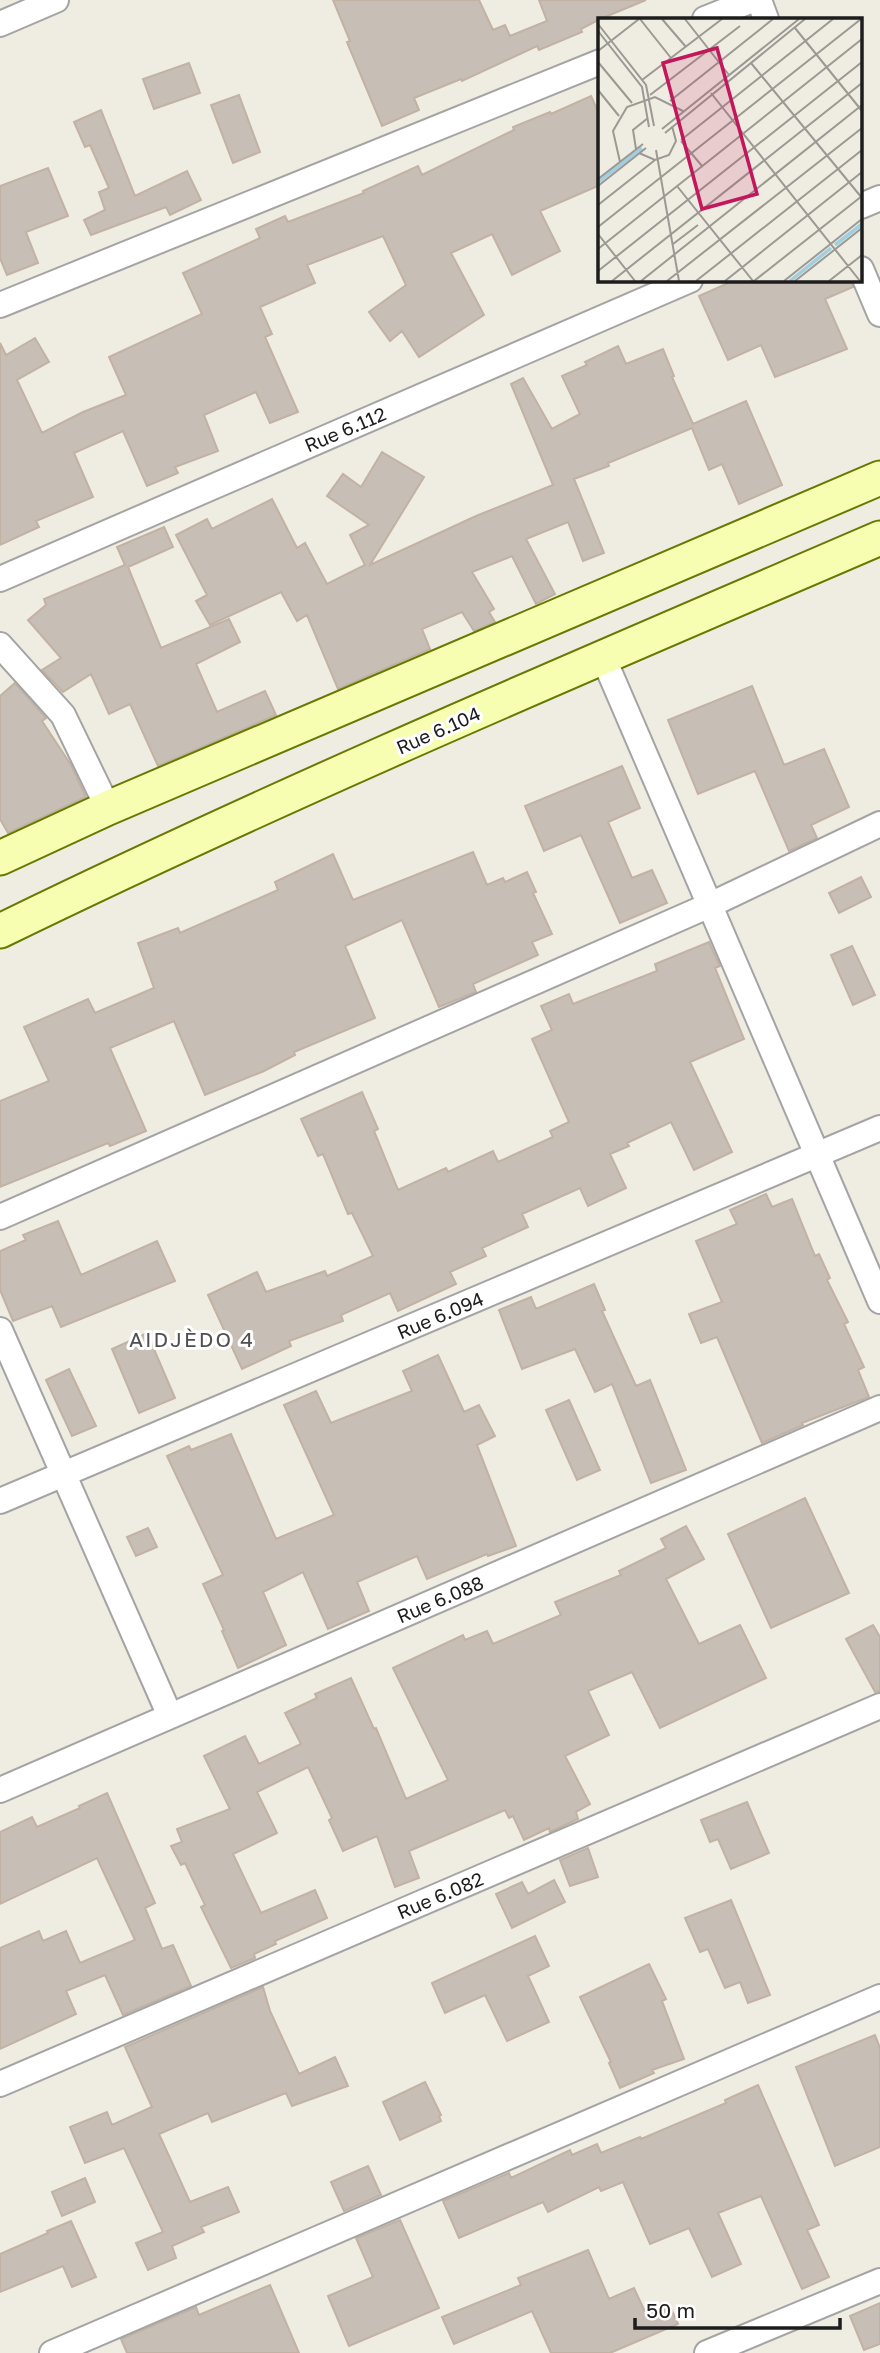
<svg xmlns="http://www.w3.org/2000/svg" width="880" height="2353" viewBox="0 0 880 2353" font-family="'Golos Text',sans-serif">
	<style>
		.building { fill: #c7beb5; stroke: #c2b2a3; stroke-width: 2 }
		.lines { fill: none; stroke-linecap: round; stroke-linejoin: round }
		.street-casing { stroke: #a4a4a4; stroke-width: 28 }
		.secondary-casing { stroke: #667900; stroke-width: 37 }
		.street { stroke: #fff; stroke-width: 24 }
		.secondary { stroke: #f7feb1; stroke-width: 33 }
		.labels { text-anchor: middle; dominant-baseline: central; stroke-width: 6; stroke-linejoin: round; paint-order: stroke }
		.street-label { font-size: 19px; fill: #1d1d1d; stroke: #fff }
		.neighbourhood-label { font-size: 21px; letter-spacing: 2px; fill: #505050; stroke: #fff }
		.inset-river { fill: none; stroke: #9fcfe1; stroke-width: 3.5 }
		.inset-road { fill: none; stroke: #9b9993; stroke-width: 2 }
		.view { fill: #c2185b; fill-opacity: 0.15; stroke: #c2185b; stroke-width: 3.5 }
		.inset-edge { fill: none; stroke: #1d1d1d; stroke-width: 3.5 }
	</style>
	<rect width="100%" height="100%" fill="#efece2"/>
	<path class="building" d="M333,0H479L493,30L505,25L510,36L547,21L539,0H646L600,19L581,29L582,32L539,50L537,46L462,81L461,79L414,98L419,110L382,126L347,42L350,41Z
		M189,63L200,93L154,109L143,79Z
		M239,95L260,152L233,163L211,105Z
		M591,96L600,116V185L540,211L560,251L512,275L492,234L451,253L484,315L419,357L402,331L390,341L369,312L406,285L383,236L307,265L315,283L260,307L272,334L265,337L298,412L270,423L256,392L204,415L218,451L175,467L178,473L147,486L123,431L74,453L93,497L36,521L39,527L0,545V343L6,355L35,338L49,362L17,380L42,433L83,412L126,395L109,357L202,314L183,273L260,238L256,229L285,216L288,222L364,193L363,191L418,166L422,175L514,130L513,127L550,112L551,114Z
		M101,110L135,196L187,171L201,200L170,215L166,207L91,235L84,220L105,210L99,192L109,188L90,145L85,147L74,122Z
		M48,168L68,216L26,232L38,263L7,275L0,258V186Z
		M735,280H850L853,287L825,299L847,349L775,377L761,345L728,360L699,296Z
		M618,346L626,364L663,349L674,376L672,377L693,424L746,401L782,485L739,504L722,464L709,470L692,428L608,463L609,466L574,479L604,553L583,561L568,522L526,539L555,594L536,604L512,556L472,572L494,609L489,612L495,622L474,631L462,612L422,629L430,649L338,689L307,615L297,621L281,592L210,625L196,601L207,595L176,535L207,519L212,529L272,499L297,548L305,543L327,584L365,565L350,535L369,525L327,496L343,474L361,487L382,452L424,477L370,565L476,516L553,485L511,384L523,378L552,429L580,414L562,376L587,365L585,362Z
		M164,527L173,547L128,567L161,648L229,619L240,642L196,664L217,712L265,691L276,715L158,766L130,704L109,714L91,674L63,692L42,670L61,658L28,620L46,605L44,599L125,565L117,547Z
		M15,683L46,718L42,721L71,765L86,797L8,833L0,819V696Z
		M752,686L784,765L824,749L849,807L811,825L817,838L789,851L755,771L698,794L668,720Z
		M622,766L640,808L608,822L632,878L652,870L667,903L620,923L581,835L544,851L525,806Z
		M473,852L487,885L503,878L505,882L527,872L536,892L533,893L552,934L532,942L538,955L473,984L476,992L439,1007L402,920L345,946L375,1018L294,1052L295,1055L264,1071L205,1095L174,1021L110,1048L146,1131L110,1146L108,1143L0,1187V1101L49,1081L24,1027L88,999L95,1013L154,988L138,943L178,928L180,933L278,890L275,882L333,854L353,900Z
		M861,877L871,897L839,913L829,893Z
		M709,942L720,966L715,968L744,1039L690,1062L732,1152L694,1170L671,1122L627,1143L629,1146L610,1154L626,1188L588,1206L580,1188L522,1214L528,1227L482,1248L486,1256L450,1272L456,1284L398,1311L390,1293L341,1315L343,1321L289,1341L291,1346L242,1369L208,1295L257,1272L266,1292L325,1271L327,1276L373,1256L352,1213L348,1214L323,1154L318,1156L301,1119L362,1092L378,1129L374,1131L398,1190L446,1168L448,1172L493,1151L498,1162L553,1137L550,1131L569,1122L532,1039L552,1030L541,1006L569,994L573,1004L657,971L655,964Z
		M852,946L875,995L853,1005L831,955Z
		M766,1194L772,1207L792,1199L815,1256L819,1254L830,1278L827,1280L848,1322L844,1324L864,1367L858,1370L869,1397L802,1423L803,1425L762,1443L717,1337L701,1343L689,1314L722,1302L696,1241L737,1224L730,1210Z
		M58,1221L81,1275L157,1241L175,1281L61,1327L52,1306L13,1321L0,1290V1251L26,1240L23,1235Z
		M594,1284L605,1310L602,1311L636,1386L650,1380L686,1470L651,1483L612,1384L595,1392L575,1349L522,1369L499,1310L531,1297L536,1309Z
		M147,1333L175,1398L139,1413L112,1349Z
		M438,1355L464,1412L479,1405L495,1436L477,1445L516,1546L488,1556L487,1554L427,1579L417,1556L357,1582L369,1611L328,1629L303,1572L263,1592L286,1645L238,1668L222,1631L224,1630L203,1584L223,1575L167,1456L189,1446L191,1450L231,1434L276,1539L334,1515L284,1405L316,1391L331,1423L412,1391L403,1371Z
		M69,1369L96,1426L72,1436L46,1380Z
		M569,1400L600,1470L577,1480L546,1410Z
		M805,1498L849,1593L771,1628L728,1534Z
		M686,1526L704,1559L666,1579L699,1644L740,1625L766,1678L660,1728L632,1672L588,1691L609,1735L565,1756L590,1804L576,1812L578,1819L550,1832L549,1828L524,1840L513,1816L509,1818L505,1810L409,1851L419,1878L395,1887L377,1836L343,1851L329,1820L332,1818L308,1767L257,1792L277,1833L233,1854L261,1913L315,1890L327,1918L275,1941L276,1944L254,1954L255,1958L231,1968L201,1907L205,1905L185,1863L181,1865L171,1846L182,1842L177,1829L230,1809L204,1756L245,1736L259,1764L301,1744L285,1713L317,1698L315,1694L351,1678L374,1729L376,1728L406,1799L448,1780L393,1668L463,1635L465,1640L487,1631L493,1644L561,1615L555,1602L621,1575L619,1571L666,1548L661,1539Z
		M148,1528L157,1547L136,1556L127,1537Z
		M873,1625L880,1637V1691L875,1692L846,1639Z
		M107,1793L155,1903L145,1908L162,1949L173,1945L191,1986L123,2015L105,1975L66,1991L76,2014L0,2049V1948L39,1931L43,1941L66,1931L80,1963L135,1940L97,1858L0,1904V1832L32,1817L37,1827L80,1808L79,1806Z
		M747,1802L769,1853L731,1869L718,1839L710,1842L701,1820Z
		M588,1848L598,1877L570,1886L560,1860Z
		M554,1880L565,1902L512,1928L496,1894L522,1882L528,1894Z
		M731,1900L770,1995L748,2003L740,1982L725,1988L708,1949L700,1952L685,1918Z
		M535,1936L549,1966L528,1976L549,2022L507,2041L485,1995L445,2013L432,1983Z
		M649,1964L666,1999L662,2001L684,2059L652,2070L654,2073L620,2088L609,2063L611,2062L580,1997Z
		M263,1987L270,2011L299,2074L335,2057L348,2086L292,2106L286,2093L212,2122L208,2113L159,2134L190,2202L228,2187L239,2212L201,2227L204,2232L172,2246L176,2258L148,2270L136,2243L163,2232L124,2148L85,2163L70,2127L107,2112L112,2125L152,2107L125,2047Z
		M875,2035L880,2048V2147L835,2166L796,2067Z
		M425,2082L441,2115L439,2116L441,2121L400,2140L383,2102Z
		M758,2085L819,2225L807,2230L829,2277L802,2289L761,2196L718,2213L741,2264L712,2277L689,2228L650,2244L623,2182L601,2191L599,2187L548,2212L543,2202L459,2238L443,2201L509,2173L511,2178L570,2150L572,2155L597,2144L601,2153L640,2137L641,2139L726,2103L725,2100Z
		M368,2166L381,2195L344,2211L331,2182Z
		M85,2178L95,2202L62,2216L52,2192Z
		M400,2220L439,2308L349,2346L328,2296L373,2277L356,2238Z
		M71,2221L96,2277L72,2287L63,2266L0,2292V2254L48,2233L47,2231Z
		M588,2250L609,2299L634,2288L646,2314L669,2304L678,2324L610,2353H551L532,2311L454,2344L442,2317L521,2285L518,2278Z
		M270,2285L299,2353H127L121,2339L196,2307L199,2315Z
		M880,2303V2344L864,2350L850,2316Z"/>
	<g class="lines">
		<defs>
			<path id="street" d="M759,0L766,19
				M705,19L752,0
				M0,24L56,0
				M861,206L880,198
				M861,269L880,314
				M0,305L600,62
				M0,579L690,280
				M0,645L63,715L108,808
				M603,657L880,1301
				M0,1217L710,905L880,824
				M0,1330L170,1716
				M0,1501L880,1128
				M0,1790L880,1408
				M0,2084L880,1706
				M52,2353L880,1997
				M707,2353L880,2281"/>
			<path id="secondary" d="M0,858L108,808L880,478
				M0,931C289,790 585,665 880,538"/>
		</defs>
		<use href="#street" class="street-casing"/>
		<use href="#secondary" class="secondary-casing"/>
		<use href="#street" class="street"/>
		<use href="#secondary" class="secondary"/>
	</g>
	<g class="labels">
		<g class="street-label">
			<text transform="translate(345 429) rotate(-23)">Rue 6.112</text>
			<text transform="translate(438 730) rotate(-24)">Rue 6.104</text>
			<text transform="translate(440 1315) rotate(-23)">Rue 6.094</text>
			<text transform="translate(440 1599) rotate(-23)">Rue 6.088</text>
			<text transform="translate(440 1895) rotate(-23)">Rue 6.082</text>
		</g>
		<g class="neighbourhood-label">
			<text x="192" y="1339">AIDJÈDO 4</text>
		</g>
	</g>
	<g transform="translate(598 18)">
		<rect width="264" height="264" fill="#efece2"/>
		<path class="inset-river" d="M0,164L44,130M237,227L264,206M192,263L233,230"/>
		<path class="inset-road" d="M42,1L73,40M64,1L88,29M87,1L131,57M0,6L48,67L56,108M197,10L264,93M0,13L44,69L51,109M0,33L41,1M0,44L34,85M153,45L264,180M44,62L124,1M0,72L21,98M113,75L262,263M52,77L142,8M72,83L175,1M64,111L201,1M67,115L207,1M83,122L235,1M83,123L104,148M38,131L35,112L50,100M58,132L81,263M41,135L57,142L71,137L78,123L74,108M22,144L15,113L29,89L57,79L85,93M0,161L45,126M0,168L48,130M79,168L155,263M0,187L57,142M0,209L263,1M0,216L37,263M75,226L100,207M0,231L264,21M0,253L264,44M14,263L264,65M43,263L264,87M69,263L264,110M98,263L264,132M127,263L264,154M156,263L264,178M186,263L264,201M197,263L264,210M231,263L264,237"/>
		<path class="view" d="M119,30L159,176L104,191L65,45Z"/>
		<rect width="264" height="264" class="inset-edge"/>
	</g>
	<path d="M635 2318v10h205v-10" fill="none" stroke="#1d1d1d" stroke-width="3.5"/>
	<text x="646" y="2318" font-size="21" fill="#1d1d1d" stroke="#ffffff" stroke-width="5" paint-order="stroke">50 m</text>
</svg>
